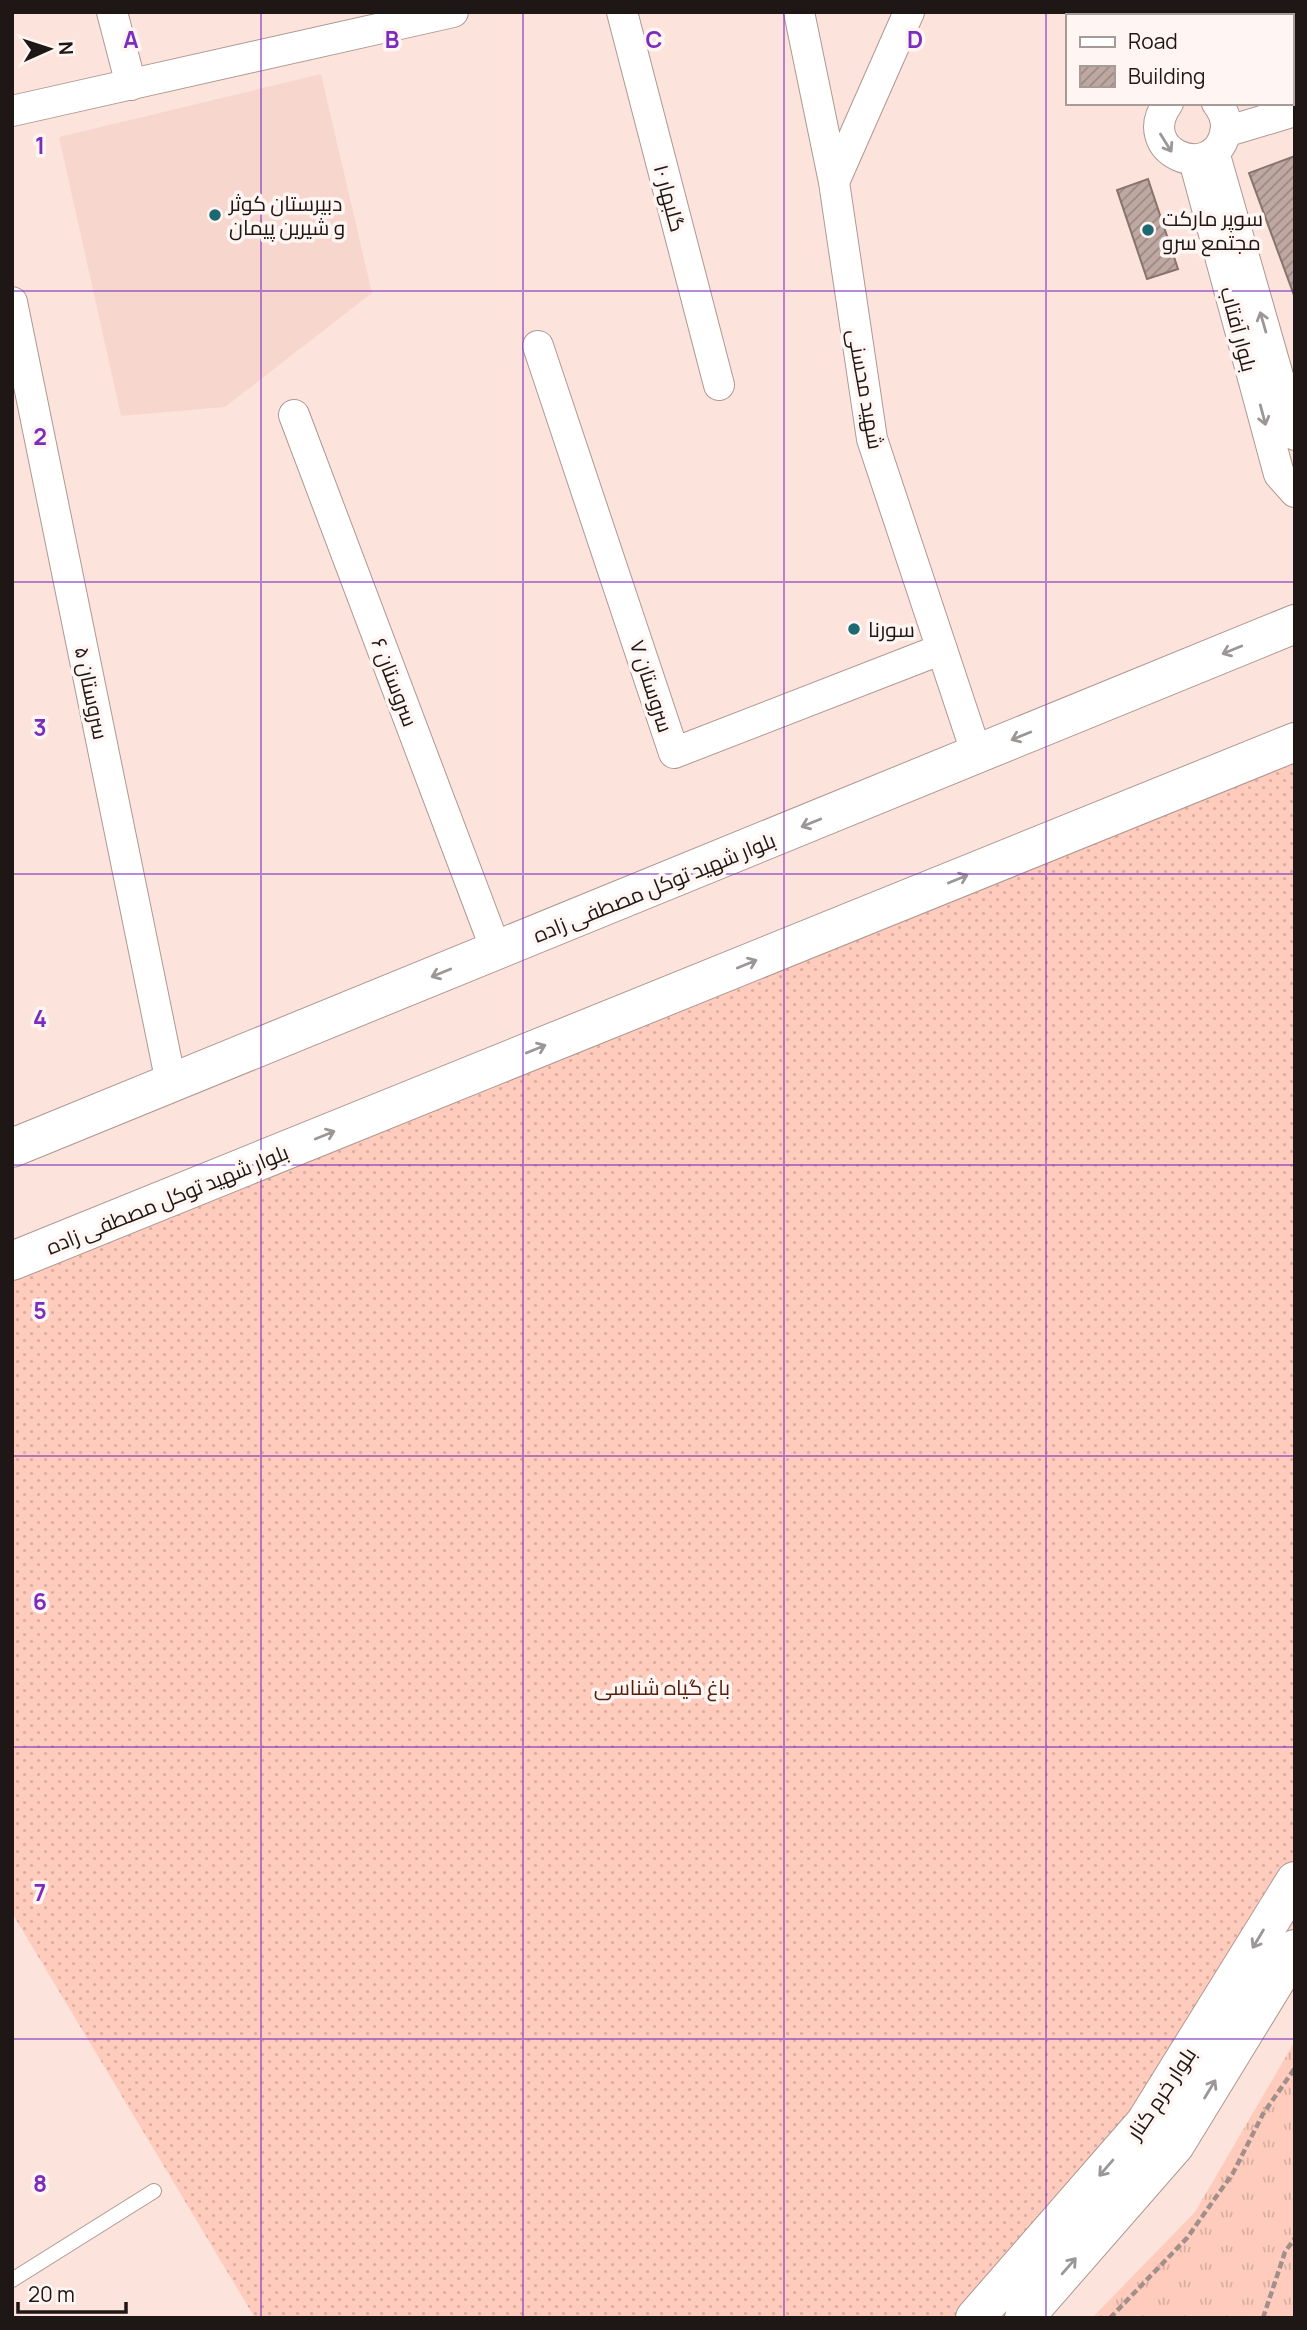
<svg xmlns="http://www.w3.org/2000/svg" width="1307" height="2330" viewBox="0 0 1307 2330" font-family="Manrope,Cairo,sans-serif">
	<style>
		.built { fill: #f7d7cd }
		.grass { fill: url(#grass-tufts) }
		.garden { fill: url(#garden-dots) }
		.building { fill: url(#building-hatch); stroke: #88736d; stroke-width: 2 }
		.lines { fill: none; stroke-linecap: round; stroke-linejoin: round }
		.lane-casing { stroke: #ae9891; stroke-width: 16 }
		.street-casing { stroke: #ae9891; stroke-width: 32 }
		.secondary-casing { stroke: #ae9891; stroke-width: 40 }
		.path { stroke: #a18f8a; stroke-width: 4.5; stroke-dasharray: 7 3.5; stroke-linecap: butt }
		.lane { stroke: #fff; stroke-width: 14 }
		.street { stroke: #fff; stroke-width: 30 }
		.secondary { stroke: #fff; stroke-width: 38 }
		.oneway { stroke: #9a9796 }
		.grid { fill: none; stroke: #7b2cbf; stroke-width: 2; stroke-opacity: 0.55 }
		.poi-dot { fill: #1d6871; stroke: #fff5f2; stroke-width: 2.5 }
		.labels { text-anchor: middle; dominant-baseline: central; stroke-width: 7; stroke-linejoin: round; paint-order: stroke }
		.street-label { font-size: 21px; fill: #1f1715; stroke: #fff5f2 }
		.poi-label { font-size: 21px; fill: #1f1715; stroke: #fff5f2; text-anchor: start }
		.park-label { font-size: 21px; fill: #531d0b; stroke: #fff5f2 }
		.grid-label { font-size: 23px; text-anchor: middle; font-weight: bold; fill: #7b2cbf; stroke: #fff5f2; stroke-width: 7; stroke-linejoin: round; paint-order: stroke }
	</style>
	<defs>
		<pattern id="grass-tufts" width="24" height="20" patternUnits="userSpaceOnUse" patternTransform="scale(1.75)"><rect width="24" height="20" fill="#fecbbc"/><path d="M3 7l-1-3M5 7V3M7 7l1-3M15 17l-1-3M17 17v-4M19 17l1-3" fill="none" stroke="#d9aea1"/></pattern>
		<pattern id="garden-dots" width="8" height="8" patternUnits="userSpaceOnUse" patternTransform="scale(1.75)"><rect width="8" height="8" fill="#fecbbc"/><path d="M2 2h.1M6 6h.1" fill="none" stroke="#d9aea1" stroke-width="1.8" stroke-linecap="round"/></pattern>
		<pattern id="building-hatch" width="6" height="6" patternUnits="userSpaceOnUse" patternTransform="scale(1.75)"><rect width="6" height="6" fill="#bfa8a1"/><path d="M-1 1l2-2M0 6l6-6M5 7l2-2" fill="none" stroke="#9b8882"/></pattern>
	</defs>
	<rect width="100%" height="100%" fill="#fce4dc"/>
	<path class="built" d="M321,74L372,293L225,407L121,416L59,137Z"/>
	<path class="grass" d="M1295,2041V2318H1092L1195,2212Z"/>
	<path class="garden" d="M1295,748V1922L1145,2123L971,2318H255L12,1913V1270Z"/>
	<path class="building" d="M1295,156V298L1249,173Z
		M1148,179L1178,269L1147,279L1117,190Z"/>
	<g class="lines">
		<defs>
			<path id="lane" d="M12,2280L154,2191"/>
			<path id="street" d="M112,12L131,85
				M622,12L719,385
				M799,12L834,182L872,439L977,755
				M1146,12L1147,16
				M1170,12L1172,16
				M1168,103C1133,152 1212,184 1225,134C1228,123 1224,112 1217,103
				M12,111L453,12
				M1225,132L1295,111
				M1214,152L1295,435
				M1194,160L1279,474L1295,492
				M834,182L909,12
				M12,302L171,1083
				M538,346L674,753L942,649
				M294,415L496,950"/>
			<path id="secondary" d="M12,1148L1295,624
				M12,1261L1295,742
				M975,2318L1145,2123L1295,1881
				M1024,2318L1175,2145L1295,1949"/>
		</defs>
		<use href="#lane" class="lane-casing"/>
		<use href="#street" class="street-casing"/>
		<use href="#secondary" class="secondary-casing"/>
		<path class="path" d="M1110,2318L1187,2238L1233,2173L1263,2114L1295,2068
			M1263,2318L1285,2252L1295,2238"/>
		<use href="#lane" class="lane"/>
		<use href="#street" class="street"/>
		<use href="#secondary" class="secondary"/>
	</g>
	<defs><path id="oneway-shaft" d="M-6 0H5M1.5-3L5.5 0L1.5 3" fill="none" stroke-width="1.6" stroke-linecap="round" stroke-linejoin="round" transform="scale(1.75)"/></defs>
	<g class="oneway">
		<use href="#oneway-shaft" transform="translate(1166 143) rotate(58)"/>
		<use href="#oneway-shaft" transform="translate(1263 322) rotate(-106)"/>
		<use href="#oneway-shaft" transform="translate(1263 415) rotate(75)"/>
		<use href="#oneway-shaft" transform="translate(1232 650) rotate(158)"/>
		<use href="#oneway-shaft" transform="translate(1021 736) rotate(158)"/>
		<use href="#oneway-shaft" transform="translate(811 823) rotate(158)"/>
		<use href="#oneway-shaft" transform="translate(958 879) rotate(-22)"/>
		<use href="#oneway-shaft" transform="translate(747 964) rotate(-22)"/>
		<use href="#oneway-shaft" transform="translate(441 973) rotate(158)"/>
		<use href="#oneway-shaft" transform="translate(536 1049) rotate(-22)"/>
		<use href="#oneway-shaft" transform="translate(325 1135) rotate(-22)"/>
		<use href="#oneway-shaft" transform="translate(1258 1939) rotate(121)"/>
		<use href="#oneway-shaft" transform="translate(1210 2089) rotate(-59)"/>
		<use href="#oneway-shaft" transform="translate(1106 2168) rotate(131)"/>
		<use href="#oneway-shaft" transform="translate(1069 2266) rotate(-49)"/>
	</g>
	<path class="grid" d="M261,12V2318M523,12V2318M784,12V2318M1046,12V2318M12,291H1295M12,582H1295M12,874H1295M12,1165H1295M12,1456H1295M12,1747H1295M12,2039H1295"/>
	<g class="poi-dot">
		<circle cx="215" cy="215" r="7"/>
		<circle cx="1148" cy="230" r="7"/>
		<circle cx="854" cy="629" r="7"/>
	</g>
	<g class="labels">
		<g class="street-label">
			<text transform="translate(670 198) rotate(75)">گلبهار ۱۰</text>
			<text transform="translate(1239 329) rotate(75)">بلوار آفتاب</text>
			<text transform="translate(866 389) rotate(80)">شهید محسنی</text>
			<text transform="translate(395 682) rotate(69)">سروستان ۶</text>
			<text transform="translate(652 686) rotate(72)">سروستان ۷</text>
			<text transform="translate(92 693) rotate(78)">سروستان ۵</text>
			<text transform="translate(654 887) rotate(-22)">بلوار شهید توکل مصطفی زاده</text>
			<text transform="translate(167 1199) rotate(-22)">بلوار شهید توکل مصطفی زاده</text>
			<text transform="translate(1161 2093) rotate(-56)">بلوار خرم کنار</text>
		</g>
		<g class="poi-label">
			<text x="229" y="203">دبیرستان کوثر<tspan x="229" dy="24">و شیرین پیمان</tspan></text>
			<text x="1162" y="218">سوپر مارکت<tspan x="1162" dy="24">مجتمع سرو</tspan></text>
			<text x="868" y="629">سورنا</text>
		</g>
		<g class="park-label">
			<text x="662" y="1687">باغ گیاه شناسی</text>
		</g>
	</g>
	<g class="grid-label">
		<text x="131" y="48">A</text>
		<text x="392" y="48">B</text>
		<text x="654" y="48">C</text>
		<text x="915" y="48">D</text>
		<text x="40" y="154">1</text>
		<text x="40" y="445">2</text>
		<text x="40" y="736">3</text>
		<text x="40" y="1027">4</text>
		<text x="40" y="1319">5</text>
		<text x="40" y="1610">6</text>
		<text x="40" y="1901">7</text>
		<text x="40" y="2192">8</text>
	</g>
	<rect width="1307" height="2330" fill="none" stroke="#1f1715" stroke-width="28"/>
	<rect x="1066" y="14" width="228" height="91" fill="#fff5f2" stroke="#a59c9a" stroke-width="2"/>
	<rect x="1080" y="37" width="35" height="10" fill="#ffffff" stroke="#a59c9a" stroke-width="2"/>
	<text x="1128" y="49" font-size="21" fill="#1f1715">Road</text>
	<rect x="1080" y="66" width="35" height="21" fill="url(#building-hatch)" stroke="#a59c9a" stroke-width="2"/>
	<text x="1128" y="84" font-size="21" fill="#1f1715">Building</text>
	<g transform="translate(49 49) rotate(87)" stroke="#fff5f2" stroke-width="5" paint-order="stroke">
	<path d="M0-5L12 26L0 18L-12 26Z" fill="#1f1715"/>
	<text y="-10" font-size="19" font-weight="bold" text-anchor="middle" fill="#1f1715">N</text>
	</g>
	<path d="M18 2302v10h108v-10" fill="none" stroke="#1f1715" stroke-width="3.5"/>
	<text x="28" y="2302" font-size="21" fill="#1f1715" stroke="#fff5f2" stroke-width="5" paint-order="stroke">20 m</text>
</svg>
